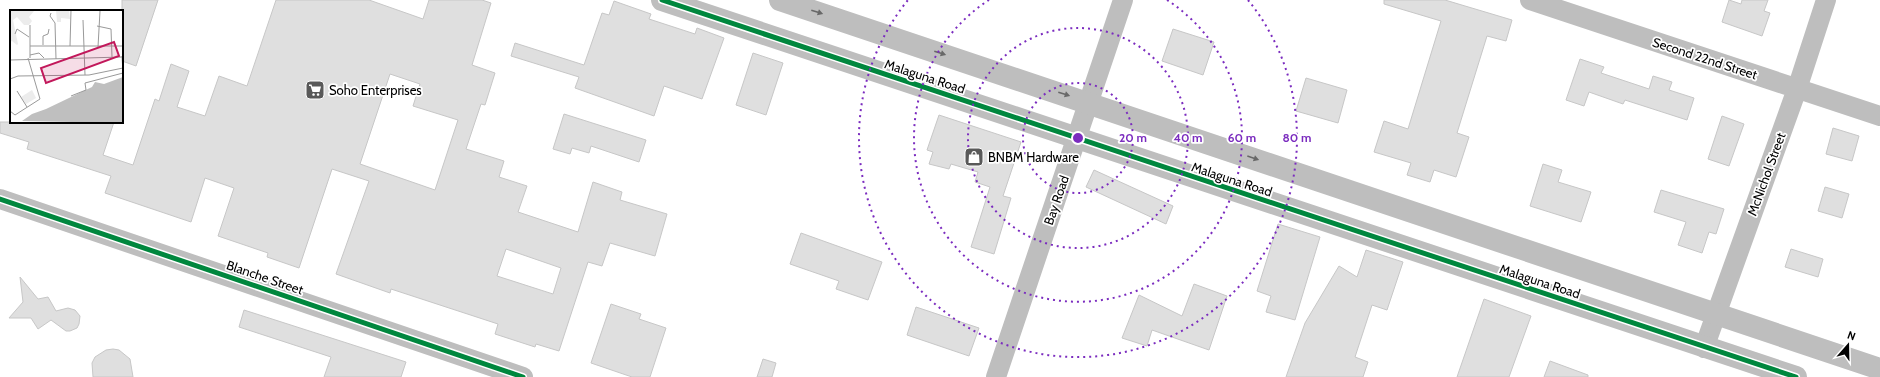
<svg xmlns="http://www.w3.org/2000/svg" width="1880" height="377" viewBox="0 0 1880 377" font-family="Cabin,sans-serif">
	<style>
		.building { fill: #dfdfdf; stroke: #c7c7c7; fill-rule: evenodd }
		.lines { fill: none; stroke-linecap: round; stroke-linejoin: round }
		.minor { stroke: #bebebe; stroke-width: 20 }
		.tertiary { stroke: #bebebe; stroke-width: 22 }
		.cycleway-casing { stroke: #fff; stroke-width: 8 }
		.cycleway { stroke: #00873e; stroke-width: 5 }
		.oneway { fill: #686868 }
		.ring { fill: none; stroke: #7b2cbf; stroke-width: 2; stroke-dasharray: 2 4 }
		.labels { text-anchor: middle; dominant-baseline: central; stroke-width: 3.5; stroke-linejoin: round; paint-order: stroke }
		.street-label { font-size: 13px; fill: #000; stroke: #fff }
		.poi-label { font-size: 13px; fill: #000; stroke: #fff; text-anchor: start }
		.inset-road { fill: none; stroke: #999; stroke-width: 1 }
		.view { fill: #c2185b; fill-opacity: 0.15; stroke: #c2185b; stroke-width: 2 }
		.inset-edge { fill: none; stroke: #000; stroke-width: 2 }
		.centre { fill: #7b2cbf; stroke: #fff; stroke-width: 2 }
		.ring-label { font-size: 12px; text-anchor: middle; font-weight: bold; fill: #7b2cbf; stroke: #fff; stroke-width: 3.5; stroke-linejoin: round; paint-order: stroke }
	</style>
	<rect width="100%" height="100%" fill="#fff"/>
	<path class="building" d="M122,0H158L136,66L122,61Z
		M276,0H369L423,19L429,0H482L491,3L472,65L495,73L485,105L481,104L466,149L504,161L499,177L527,186L518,212L578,232L593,182L622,192L620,200L667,214L655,256L610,243L602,266L588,262L559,351L536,344L535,347L495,334L498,324L391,289L390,293L336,274L369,181L332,169L299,268L267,257L268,253L218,236L234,188L205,178L191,222L105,193L111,176L27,149L29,142L0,133V122H114L103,155L133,165L155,99L159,101L171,64L189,71L177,107L205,116L219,76L247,86ZM390,74L420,84L413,106L458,120L435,190L360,164ZM506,249L561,268L553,294L497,276Z
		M1384,0H1445L1512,20L1506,41L1487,36L1457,133L1469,137L1456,177L1434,170L1430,182L1407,175L1411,163L1374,152L1384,121L1408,129L1441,21L1384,4Z
		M1729,0L1741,4L1742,0H1768L1764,11L1770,13L1762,36L1722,22Z
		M614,1L651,14L649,19L695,34L697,28L724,38L702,99L664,86L654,116L575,88L579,77L511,56L515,43L584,65L602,13L609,15Z
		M1173,29L1214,42L1203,75L1162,61Z
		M753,53L783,63L766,115L736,105Z
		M1580,59L1604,67L1601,73L1649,89L1653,76L1672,82L1669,90L1694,98L1687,120L1625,100L1623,104L1589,92L1584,106L1566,100Z
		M1306,78L1347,90L1338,123L1296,111Z
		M564,114L646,140L639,162L591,146L589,153L572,148L570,154L553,149Z
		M939,115L1021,142L1003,196L1011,198L994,254L971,247L990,187L975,182L978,172L951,164L949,169L929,164L933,152L927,150Z
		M1722,116L1744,124L1729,166L1708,159Z
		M1833,128L1859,136L1852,161L1826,154Z
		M1543,164L1562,170L1558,182L1591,192L1581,222L1530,206Z
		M1094,170L1173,206L1166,224L1086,187Z
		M1825,187L1849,194L1842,218L1818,211Z
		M1661,190L1724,209L1716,234L1709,232L1702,253L1678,245L1686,222L1654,212Z
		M1278,224L1320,237L1295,320L1266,312L1271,296L1257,291Z
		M801,233L882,262L868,300L836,289L839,281L790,264Z
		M1791,249L1823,259L1818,277L1785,267Z
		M1366,250L1403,262L1387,310L1372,305L1355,357L1368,362L1363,377H1286L1305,323L1339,266L1357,277Z
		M20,277L38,299L48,297L56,311L68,308L75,310L80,316L79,324L77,328L70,331H66L51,320L38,329L31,318H9L23,302Z
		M1194,284L1227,296L1209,350L1152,330L1147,346L1122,338L1139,295L1182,316Z
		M1484,299L1531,316L1509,377H1457Z
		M611,304L641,314L639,319L666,328L650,377H632L591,363Z
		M916,307L979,328L969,356L907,335Z
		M244,310L406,362L401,377H324L331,357L239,327Z
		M113,349L119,350L130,359L133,377H93L92,363L95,357L106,350Z
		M763,359L776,363L772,377H757Z
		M1550,361L1588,375V377H1544Z"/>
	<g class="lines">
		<path class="minor" d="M1530,0L1880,116
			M0,199L523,377
			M1704,348L1797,89L1826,0
			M996,377L1123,0"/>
		<path class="tertiary" d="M662,0L1796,377
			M780,0L1880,369"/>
		<defs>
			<path id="cycleway" d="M662,0L1796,377
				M0,199L523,377"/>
		</defs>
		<use href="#cycleway" class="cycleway-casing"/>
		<use href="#cycleway" class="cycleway"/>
	</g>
	<defs><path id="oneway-solid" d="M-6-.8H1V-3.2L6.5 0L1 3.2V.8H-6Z"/></defs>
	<g class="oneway">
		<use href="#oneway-solid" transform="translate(817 12) rotate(18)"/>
		<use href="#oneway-solid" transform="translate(940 53) rotate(18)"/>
		<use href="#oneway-solid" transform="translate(1064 94) rotate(18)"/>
		<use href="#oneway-solid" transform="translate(1253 158) rotate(19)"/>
	</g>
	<g class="ring">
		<circle cx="1078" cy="138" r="55"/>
		<circle cx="1078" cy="138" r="110"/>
		<path d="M1167 0A164 164 0 1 1 989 0"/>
		<path d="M1248 0A219 219 0 1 1 908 0"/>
	</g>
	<defs>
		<symbol id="supermarket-square" viewBox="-11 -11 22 22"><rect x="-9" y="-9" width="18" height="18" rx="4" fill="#595959" stroke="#fff"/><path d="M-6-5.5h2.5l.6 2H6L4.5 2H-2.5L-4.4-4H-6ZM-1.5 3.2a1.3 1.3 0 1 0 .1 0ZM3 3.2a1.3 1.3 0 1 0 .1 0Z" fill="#fff"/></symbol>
		<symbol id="shop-square" viewBox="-11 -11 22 22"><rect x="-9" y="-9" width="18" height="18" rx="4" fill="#595959" stroke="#fff"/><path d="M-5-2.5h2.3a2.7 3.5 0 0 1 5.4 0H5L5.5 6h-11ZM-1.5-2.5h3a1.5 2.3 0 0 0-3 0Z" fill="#fff"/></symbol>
	</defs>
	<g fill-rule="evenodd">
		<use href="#supermarket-square" x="304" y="79" width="22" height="22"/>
		<use href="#shop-square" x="963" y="146" width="22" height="22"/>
	</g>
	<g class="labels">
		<g class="street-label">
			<text transform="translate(1705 58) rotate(18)">Second 22nd Street</text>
			<text transform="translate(925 76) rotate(18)">Malaguna Road</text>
			<text transform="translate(1766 174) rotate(-70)">McNichol Street</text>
			<text transform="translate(1232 179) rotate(18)">Malaguna Road</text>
			<text transform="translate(1056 200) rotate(-71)">Bay Road</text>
			<text transform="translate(265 277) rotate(19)">Blanche Street</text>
			<text transform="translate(1540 281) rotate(18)">Malaguna Road</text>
		</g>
		<g class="poi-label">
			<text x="329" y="90">Soho Enterprises</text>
			<text x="988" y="157">BNBM Hardware</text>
		</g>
	</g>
	<g transform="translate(10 10)">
		<rect width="113" height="113" fill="#fff"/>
		<path d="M0,0H38L24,1L19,7L22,11L19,15H14L7,7L3,10L8,34L7,35L2,31L0,32ZM46,0H59L60,9L51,8V12H47ZM22,80L26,88L16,94L11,87Z" fill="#ececec"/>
		<path d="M113,67V113L12,111L22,104L36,99L82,77L85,72L94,74Z" fill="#bfbfbf"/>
		<path class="inset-road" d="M41,3L40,6L45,13L46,49M73,10L75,65M87,16L101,19L102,47M5,24L7,19L19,27M33,35V26L38,24L39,19M20,36H113M60,36L61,0M88,37L90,1M20,45L29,43L34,48M20,48V15M0,50L113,47M0,69L8,66L79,65L113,58M7,81L17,97M61,86L76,80L75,73L113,63L112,46M0,101L5,105L30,89L18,48"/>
		<path class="view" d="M104,32L109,46L36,73L31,58Z"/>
		<rect width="113" height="113" class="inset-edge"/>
	</g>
	<circle cx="1078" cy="138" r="6" class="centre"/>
	<g class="ring-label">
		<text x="1133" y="142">20 m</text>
		<text x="1188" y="142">40 m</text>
		<text x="1242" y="142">60 m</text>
		<text x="1297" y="142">80 m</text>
	</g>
	<g transform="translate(1848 345) rotate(20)" stroke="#ffffff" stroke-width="3" paint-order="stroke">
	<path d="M0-3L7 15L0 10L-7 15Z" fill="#000000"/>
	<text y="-6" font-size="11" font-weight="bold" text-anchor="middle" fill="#000000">N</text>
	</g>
</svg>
